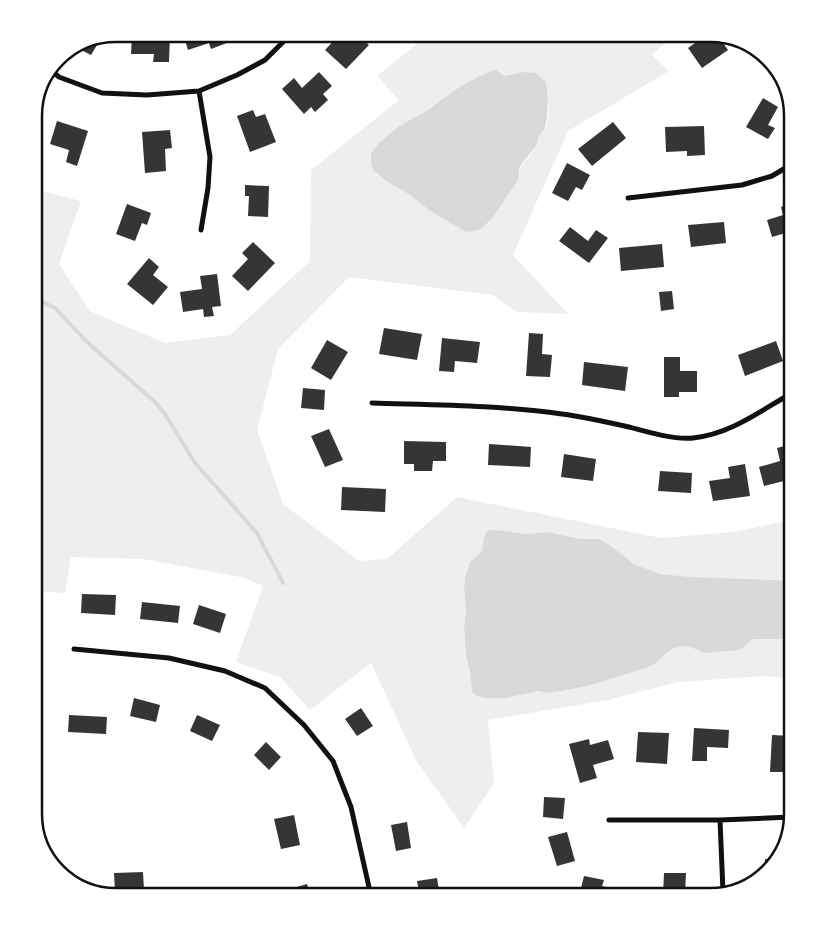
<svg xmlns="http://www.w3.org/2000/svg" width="826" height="930" viewBox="0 0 826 930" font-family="Quicksand,sans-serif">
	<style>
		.green { fill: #eee; fill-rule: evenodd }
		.water { fill: #d9d9d9 }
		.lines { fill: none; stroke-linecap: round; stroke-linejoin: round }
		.stream { stroke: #d9d9d9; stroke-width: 4 }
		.building { fill: #353535 }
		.minor { stroke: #111; stroke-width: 5 }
		.rim { fill: none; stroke: #111; stroke-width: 2.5 }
	</style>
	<rect width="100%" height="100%" fill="#fff"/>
	<path class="green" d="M429,34H675L652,55L669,71L568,131L513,255L568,314L517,312L493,295L349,277L278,349L257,430L283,504L359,561L387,559L457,497L661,538L733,532L792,520V583L777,580L692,577L660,574L634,564L611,546L600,539H581L548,532L526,534L496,530L484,537L482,551L470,562L465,577L464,590L466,610L464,627L466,656L470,672L472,692L487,698H506L539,691L547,693L561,691L588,686L646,668L655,664L668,651L676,647L689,646L703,653L747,645L753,639H792V679L764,676L678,682L608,700L488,720L494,783L464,828L417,762L371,663L310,710L280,677L236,662L263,586L245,578L143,559L71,557L65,593L34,591V189L81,201L59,264L90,311L165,343L230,335L310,261L311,170L399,100L377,76ZM495,69L504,76L523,72L546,82C548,97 551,116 545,130C543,133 539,136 538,139C537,144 537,146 534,150C525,163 519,163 518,180L466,232L430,211L410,195L389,183L371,164C371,161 370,156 371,153C377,137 475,80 495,69Z"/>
	<path class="water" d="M495,69L504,76L523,72L536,73L546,82L548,98L547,119L544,130L538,138L537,145L522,163L519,169L518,180L493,217L482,228L476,231L466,232L430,211L410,195L389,183L373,170L371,164V153L378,144L398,127L426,111L464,84Z
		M488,530H496L526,534L548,532L581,539H600L611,546L634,564L660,574L692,577L777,580L792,583V639H753L740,650L703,653L689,646L676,647L667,652L655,664L646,668L588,686L561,691L546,693L539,691L506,698H487L477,696L472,692L470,672L466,656L464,627L466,610L464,590L465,577L470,562L482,551L484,537Z"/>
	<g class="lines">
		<path class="stream" d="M34,293L40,300L56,309L88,343L154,401L165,414L195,463L257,533L283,583"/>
	</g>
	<path class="building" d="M132,34H170L169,62H153L154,54H131Z
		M183,34H224L227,43L211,49L209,43L188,50Z
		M340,34L345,37L349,34H357L369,45L346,69L325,50Z
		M706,35L711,43L719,37L728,50L702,68L688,48Z
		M100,40L91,55L79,49L80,48Z
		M319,72L332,86L323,94L328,100L315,112L311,107L304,114L282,89L294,78L302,88Z
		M763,98L778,107L768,125L775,128L768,139L746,127Z
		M253,110L256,117L265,114L276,142L250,152L237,116Z
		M57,121L88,131L77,166L66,162L69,150L50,144Z
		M613,122L626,138L592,166L578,149Z
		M704,126L705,155L687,156V151L666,152L665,127Z
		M170,130L172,148L165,149L166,171L145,173L142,132Z
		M567,163L590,175L582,190L576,187L568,201L552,193Z
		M245,185L269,186L268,217L248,216L249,196H245Z
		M792,203V240L789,232L772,237L767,220L783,215L781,207Z
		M127,204L151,213L147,225L142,223L135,241L116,234Z
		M724,222L726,243L691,247L688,225Z
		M570,227L588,241L596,230L608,238L589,263L559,241Z
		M253,242L275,263L248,291L232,276L248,259L242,253Z
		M662,244L664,267L621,271L619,248Z
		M149,258L159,267L153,275L168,287L153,305L127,284Z
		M217,274L221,306L212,307L214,316L204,317L203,309L183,312L180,292L202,289L200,276Z
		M672,291L674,309L661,311L659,292Z
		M384,328L422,334L417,360L379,354Z
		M529,333L543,334L542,354L552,355L550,377L526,376Z
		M442,338L480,342L477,363L455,361L454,372L439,371Z
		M327,340L348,352L331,380L311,368Z
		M776,341L783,361L745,376L738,355Z
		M664,357H680V371H697V392H679V397H664Z
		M584,362L628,367L625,391L582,385Z
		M303,388L325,390L324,410L301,408Z
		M329,429L343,460L325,467L311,436Z
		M404,441L446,442V461H433L432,471H414V464H404Z
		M489,444L531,447L530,467L488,465Z
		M792,444V479L764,486L759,467L780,461L777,448Z
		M564,454L596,459L593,481L561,477Z
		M745,464L750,496L713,501L709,481L730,478L728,467Z
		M660,471L692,473L691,493L658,491Z
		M342,487L386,489L385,512L341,510Z
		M82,594L116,595L115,615L81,613Z
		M142,602L180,606L178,623L140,619Z
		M199,605L226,614L220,633L193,624Z
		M134,698L160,705L156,722L130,716Z
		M361,708L373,726L357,736L345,719Z
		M69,715L107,717L106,734L68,732Z
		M197,715L220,725L212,741L190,731Z
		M694,728L729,730L728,748L707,747V761H692Z
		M638,732L669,733L667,764L636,762Z
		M772,735L792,736V762H784V772H770Z
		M589,739L590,745L608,740L614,759L593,765L597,778L580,783L569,744Z
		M266,742L281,757L269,770L254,755Z
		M544,797L565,798L563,819L543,817Z
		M294,815L300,845L281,849L274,819Z
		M407,822L411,848L396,851L391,825Z
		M567,832L575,861L557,866L548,837Z
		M765,859H777L766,872Z
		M143,872L144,890L115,891L114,873Z
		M664,873H686L685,896H663Z
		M584,876L604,880L602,886L620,890L618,896H579Z
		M437,878L440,896H420L417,881Z
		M307,884L311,896H287L286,890Z"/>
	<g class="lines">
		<path class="minor" d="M53,72L59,77L102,93L147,95L199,91L237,75L265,60L291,34
			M199,91L210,157L208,188L201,230
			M628,198L742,185L772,176L792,164
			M372,403C436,405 499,405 562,414C585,417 607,422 629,427C647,432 675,440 693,438C731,434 760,411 792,393
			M74,649L169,658L225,671L265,688L304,725L333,761L351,807L371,896
			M609,820H720L792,817
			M720,820L723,892"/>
	</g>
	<path d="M0 0H826V930H0ZM116 42H710A74 74 0 0 1 784 116V814A74 74 0 0 1 710 888H116A74 74 0 0 1 42 814V116A74 74 0 0 1 116 42Z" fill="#fff" fill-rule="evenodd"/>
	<path class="rim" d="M116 42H710A74 74 0 0 1 784 116V814A74 74 0 0 1 710 888H116A74 74 0 0 1 42 814V116A74 74 0 0 1 116 42Z"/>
</svg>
